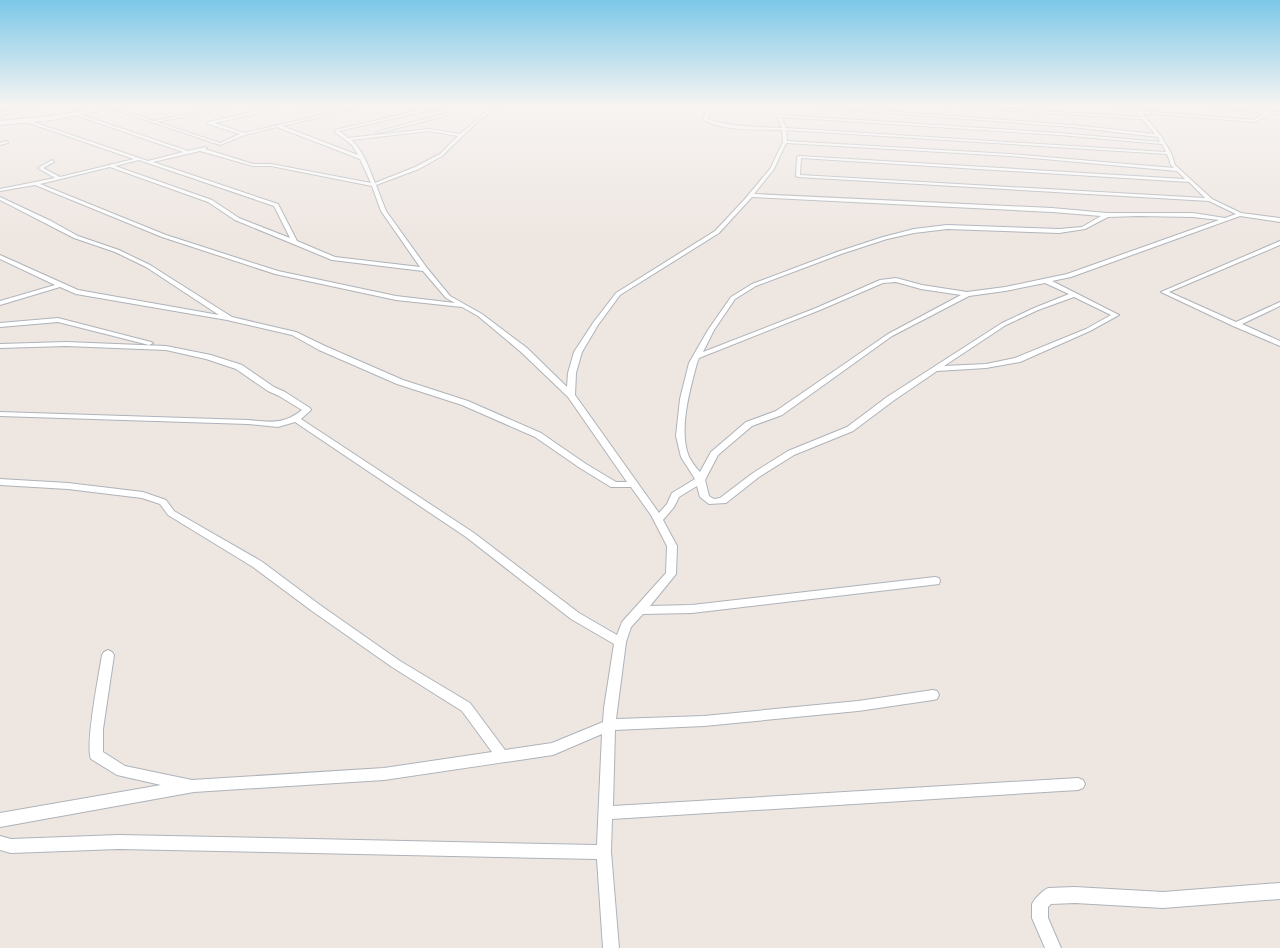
<svg xmlns="http://www.w3.org/2000/svg" width="1280" height="948" viewBox="0 0 1280 948" font-family="Lato,sans-serif">
	<style>
		.lines { fill: none; stroke-linecap: round; stroke-linejoin: round }
		.street-casing { stroke: #aeb3b9; stroke-width: 2 }
		.secondary-casing { stroke: #aeb3b9; stroke-width: 2 }
		.street { fill: #fff; fill-rule: evenodd }
		.secondary { fill: #fff; fill-rule: evenodd }
	</style>
	<rect width="100%" height="100%" fill="#eee6e1"/>
	<g class="lines">
		<defs>
			<path id="street" d="M38,106H47L0,115V113Z
				M229,106H238L157,122L220,143L240,134L208,124V122L282,106H290L215,123L244,133L361,106H368L282,126L358,155L352,145L335,132V130L434,107L435,109L339,131L348,138L429,129L460,134L491,108L502,106L493,110L476,123L442,156L419,169L376,185L386,211L427,268L450,296L482,314L527,348L567,387L568,373L574,352L593,323L616,293L715,231L744,200L770,169L783,142L782,130C757,129 726,132 703,120L708,106H712L707,119C731,127 756,127 782,128L777,116L770,106H774L780,115L1060,133L1160,142L1158,137L1072,127L798,106H817L1072,125L1155,134L1142,119L937,106H960L1141,117L1139,113L1106,106H1115L1140,111L1254,120L1265,113L1201,106L1280,112V114L1268,113L1265,117L1255,122L1142,113L1161,136L1171,153L1175,165L1212,199L1241,213L1280,218V222L1240,216L1071,277L1052,281L1119,315L1090,331L1020,362L986,368L937,371L893,401L853,431L794,455L759,477L726,503L709,504L700,497L697,486L679,497L674,507L663,520L677,546L676,574L650,606L692,605L935,577L939,578L940,581L939,584L692,613L643,614L631,627L626,642L616,719L704,716L858,701L933,690L937,691L939,695L937,699L933,700L858,711L704,726L615,730L613,806L1078,778L1083,780L1085,784L1083,788L1078,790L612,819L611,852L619,948H603L597,859L119,849L11,853L0,850V836L11,839L119,835L597,845L602,734L553,755L384,780L194,792L0,827V813L161,785L117,775L91,759C85,745 99,674 102,655L104,652L108,650L112,652L114,655L103,729V752L125,766L192,780L384,768L492,752L462,711L392,667L312,611L253,567L168,515L160,504L142,498L68,489L0,485V479L68,483L143,492L166,500L174,511L261,561L320,605L400,661L470,703L505,750L552,743L603,722L604,708L614,644L571,619L466,537L295,422L278,427L248,424L0,416V412L248,420C270,422 283,425 302,410L279,396L268,391L236,369L206,359L166,350L66,346L0,348V344L66,342L166,346L211,355L242,365L274,387L285,392L310,408L311,410L301,419L474,533L579,613L617,635L622,622L666,573L667,546L651,515L631,487H611L580,468L535,437L462,405L397,384L319,350L292,335L227,320L76,294L60,287L0,305V301L55,285L0,259V255L78,290L219,315L146,267L115,252L74,238L0,200V197L51,221L78,236L119,250L150,265L232,317L296,332L325,346L403,380L468,401L541,433L586,464L616,482H627L568,397L521,352L478,316L462,307L396,300L275,274L162,237L35,185L0,191V189L55,178L38,168L52,160L54,162L43,168L60,177L134,159L26,122L27,120L148,161L183,152L75,115L76,113L188,151L205,147L207,148L205,149L253,164H271L371,183L360,159L277,127L245,135L220,145L110,108L113,107L154,121ZM781,117L1060,135L1162,144L1166,152L786,128ZM786,130L1167,154L1171,165L1174,168L1010,154L787,141ZM429,131L458,136L440,154L415,167L375,183C370,170 362,148 351,140ZM786,143L1010,156L1177,171L1185,179L799,156L797,157L796,176L798,177L1209,201L1236,214L1225,218L1193,213H1107L1052,208L754,194L774,169ZM200,151L253,166H271L372,186L381,211L420,267L335,257L297,241L278,204L153,162ZM801,158L1189,182L1205,198L800,175ZM139,160L274,206L290,238L239,218L212,200L115,166ZM110,167L208,202L235,220L332,260L423,271L446,298L455,303L396,296L278,271L166,235L40,184ZM752,197L1052,212L1101,216L1082,227L1059,229L947,225L914,229L883,237L837,252L752,284L731,297L708,330L689,363L680,399L676,436L681,457L695,479L672,493L667,504L659,513L575,395L576,373L582,352L598,325L620,295L719,233ZM1138,216L1193,217L1219,220L1067,274L1005,287L967,292L922,285L896,278L880,280L816,308L703,352L714,330L735,299L756,286L841,254L887,239L914,233L947,229L1059,233L1085,229L1108,217ZM896,282L921,289L961,295L888,334L776,411L746,422L711,452L700,472C696,468 692,462 689,457C678,430 690,390 697,363L699,358L820,310L883,283ZM1045,283L1069,294L1034,308L1002,323L887,397L847,427L788,451L753,473L720,498L714,499L709,496L705,480L718,455L752,426L782,415L892,336L969,296L1005,291ZM1074,297L1111,315L1086,329L1015,358L986,364L944,366L1006,325L1038,310Z
				M324,106H333L304,112L302,111Z
				M449,106H456L437,111L435,110Z
				M444,114L445,116L378,133L376,132Z
				M7,141L8,143L0,145V143Z
				M1280,241V245L1169,292L1236,322L1280,302V306L1242,324L1280,341V346L1233,326L1161,292Z
				M58,318L151,342L153,343L149,345L58,322L0,327V323Z
				M1280,883V899L1163,908L1075,903L1051,904L1048,907V918L1061,948H1045L1032,918V904L1035,899L1043,891L1048,888L1075,887L1163,892Z"/>
			<path id="secondary" d="M114,106H126L52,120L0,125V121L52,116Z"/>
		</defs>
		<use href="#street" class="street-casing"/>
		<use href="#secondary" class="secondary-casing"/>
		<use href="#street" class="street"/>
		<use href="#secondary" class="secondary"/>
	</g>
	<linearGradient id="sky" x2="0" y2="1"><stop stop-color="#7cc8e8"/><stop offset="0.44" stop-color="#f7f4f2"/><stop offset="1" stop-color="#f7f4f2" stop-opacity="0"/></linearGradient>
	<rect width="1280" height="239" fill="url(#sky)"/>
</svg>
